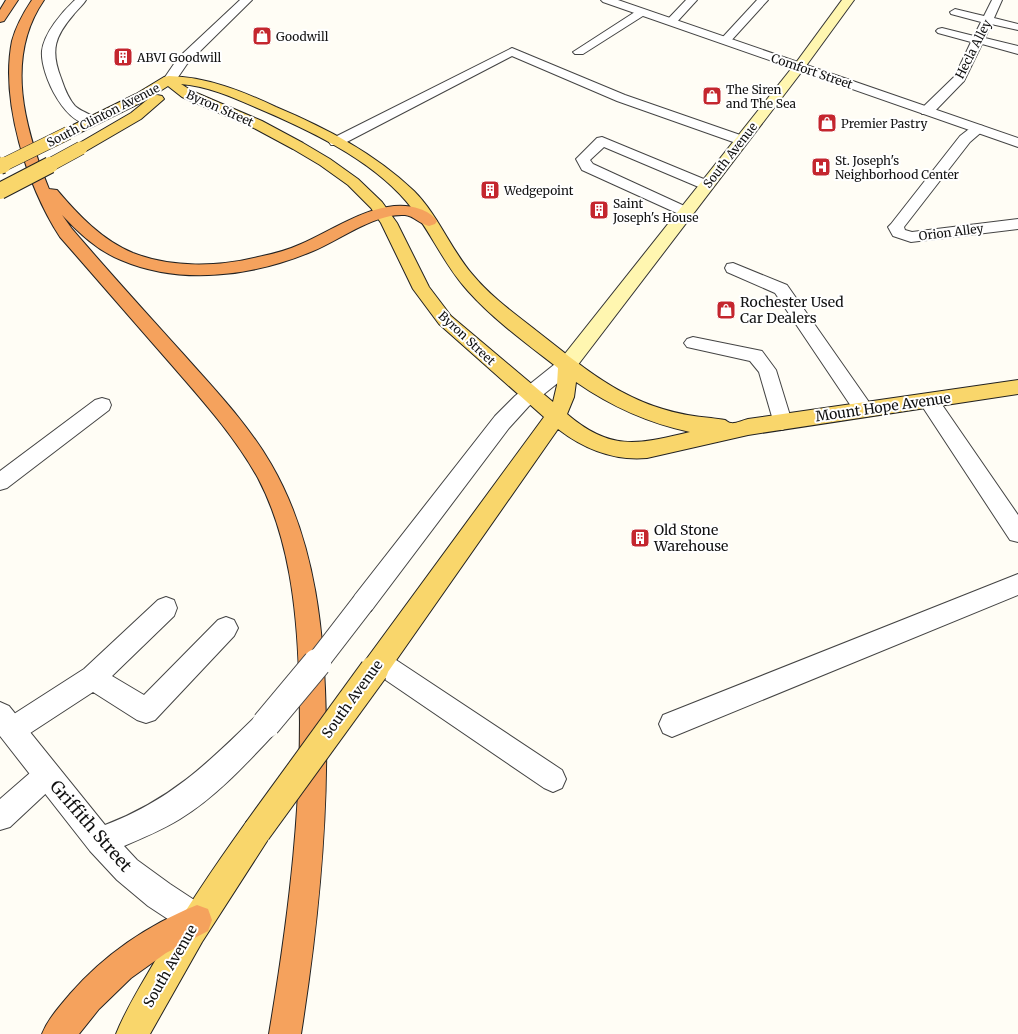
<svg xmlns="http://www.w3.org/2000/svg" width="1018" height="1034" viewBox="0 0 1018 1034" font-family="Merriweather,serif">
	<style>
		.lines { fill: none; stroke-linecap: round; stroke-linejoin: round }
		.service-casing { stroke: #444; stroke-width: 2 }
		.minor-casing { stroke: #444; stroke-width: 2 }
		.tertiary-casing { stroke: #444; stroke-width: 2 }
		.secondary-casing { stroke: #333; stroke-width: 2 }
		.primary-casing { stroke: #222; stroke-width: 2 }
		.motorway-casing { stroke: #222; stroke-width: 2 }
		.service { fill: #fff; fill-rule: evenodd }
		.minor { fill: #fff; fill-rule: evenodd }
		.tertiary { fill: #fff; fill-rule: evenodd }
		.secondary { fill: #fff6b0; fill-rule: evenodd }
		.primary { fill: #f9d66b; fill-rule: evenodd }
		.motorway { fill: #f5a25d; fill-rule: evenodd }
		.minor-bridge-far1-casing { stroke: #444; stroke-width: 24; stroke-linecap: butt }
		.minor-bridge-casing { stroke: #444; stroke-width: 30; stroke-linecap: butt }
		.primary-bridge-far2-casing { stroke: #222; stroke-width: 14; stroke-linecap: butt }
		.primary-bridge-far1-casing { stroke: #222; stroke-width: 18; stroke-linecap: butt }
		.primary-bridge-casing { stroke: #222; stroke-width: 30; stroke-linecap: butt }
		.minor-bridge-far1 { stroke: #fff; stroke-width: 22 }
		.minor-bridge { stroke: #fff; stroke-width: 28 }
		.primary-bridge-far2 { stroke: #f9d66b; stroke-width: 13 }
		.primary-bridge-far1 { stroke: #f9d66b; stroke-width: 16 }
		.primary-bridge { stroke: #f9d66b; stroke-width: 28 }
		.labels { text-anchor: middle; dominant-baseline: central; stroke-width: 4; stroke-linejoin: round; paint-order: stroke }
		.far-poi-label { font-size: 12px; fill: #111; stroke: #fff; text-anchor: start }
		.far-street-label { font-size: 12px; fill: #111; stroke: #fff }
		.poi-label { font-size: 14px; fill: #111; stroke: #fff; text-anchor: start }
		.street-label { font-size: 14px; fill: #111; stroke: #fff }
		.near-street-label { font-size: 17px; fill: #111; stroke: #fff }
	</style>
	<rect width="100%" height="100%" fill="#fffdf5"/>
	<g class="lines">
		<defs>
			<path id="service" d="M75,0H86C83,5 78,9 74,14C55,36 50,50 61,78C64,87 68,98 75,106C81,112 93,114 98,121L96,124C67,131 40,74 42,51C44,33 62,12 75,0Z
				M686,0H697L675,24H667L665,22L667,20Z
				M757,0H768L729,43H721L719,41L721,39Z
				M992,0H1002L994,18L1018,24V30L991,24L985,38L1018,46V54L982,44L964,81L932,114H922L921,111L922,108L955,76L971,42L938,33L936,31L938,29L942,28L974,36L981,22L951,14L950,12L955,9L984,16Z
				M642,9L647,12L646,14L583,54H575L573,52L638,10Z
				M512,48L625,95L746,137L748,140L746,143H736L617,101L512,56L341,145H331L329,142L331,139Z
				M978,125L983,126L985,129L970,142L904,227L905,230L912,232L1018,219V229L911,242L893,236L888,227L891,224L960,136L973,126Z
				M602,137L711,182L713,185L711,188L706,189L701,188L604,147L590,160L593,164L691,209L693,212L691,215L686,217L681,215L582,170L576,159L597,138Z
				M733,263L787,285L871,405L873,410L871,415L864,417L857,415L775,293L727,272L725,268L727,264Z
				M693,337L762,351L776,370L792,422L789,427L782,430L775,427L759,372L750,361L687,347L684,343L687,339Z
				M929,394L936,396L1018,515V542L1010,540L922,406L920,401L922,396Z
				M102,398L109,400L111,405L109,410L7,488L0,490V471L95,400Z
				M1018,574V595L672,737L663,733L659,724L663,715Z
				M166,597L174,600L177,608L174,616L112,676L144,695L218,620L226,617L234,620L238,628L234,636L155,720L146,723L137,720L93,692L21,739L12,743L3,739L0,732L3,721L84,669L158,600Z
				M379,650L387,654L562,770L566,779L562,788L553,792L544,788L371,670L367,662L371,654Z
				M47,762L56,766L60,775L56,784L10,827L0,830V799L38,766Z"/>
			<path id="minor" d="M601,0H618L1018,138V147L603,2Z
				M567,358L574,360L576,365L574,370L529,406L509,428L371,611L363,614L355,611L351,603L355,595L495,416L515,396L560,360Z
				M0,702L9,706L105,825C171,800 208,763 257,715L266,711L275,715L279,724L275,733C246,764 216,797 180,819C162,830 143,838 124,846L137,860L170,884L208,909L212,920L208,931L197,935L186,931L148,906L117,880L90,851L0,736Z"/>
			<path id="tertiary" d="M240,0H252L187,64L174,83H164L163,80L178,58Z"/>
			<path id="secondary" d="M842,0H854L803,70L574,370L567,372L560,370L558,365L560,360L795,64Z"/>
			<path id="primary" d="M169,76C207,77 242,91 276,107C326,128 374,153 414,191C438,215 450,248 472,274C491,297 515,314 538,332C595,377 636,412 711,418C716,419 721,419 725,420C727,421 729,423 731,423C735,424 743,420 748,419L1018,380V394L748,435L647,458C614,461 584,449 558,429L383,679L374,683L365,679L361,670L365,661L544,417L439,324L413,289L381,223L371,208L348,185L320,165L293,149L252,127L182,97L168,86L146,100L73,136L68,137L63,136L61,133L63,130L136,94L164,77ZM181,84C207,86 232,97 255,107C307,129 369,158 406,201C430,229 443,264 468,291C494,320 527,344 558,368L557,385L553,402L451,316L429,287L397,223L382,202L358,179L330,159L303,143L262,121L192,91ZM576,382C612,407 648,423 690,432C639,444 611,452 567,414L574,397Z
				M157,95L162,96L164,99L141,119L86,151L81,152L76,151L74,148L76,145L131,113L152,96Z
				M257,817L267,821L271,831L267,841L202,942L150,1034H116C126,1009 141,985 155,961C183,913 214,867 247,821Z"/>
			<path id="motorway" d="M6,0H18L4,21L0,22V10Z
				M32,0H44C4,58 25,129 49,189L57,190C78,215 102,240 133,253C172,268 218,267 258,257C273,254 288,250 301,244C336,229 381,195 420,209C426,211 433,215 437,221L435,224L429,226C420,224 414,216 405,215C374,213 340,240 313,251C254,276 182,286 121,260C98,251 79,233 62,215L72,229C109,272 147,314 185,356C216,391 247,423 271,464C317,543 325,638 326,727C328,830 317,932 301,1034H269C289,915 304,796 299,675C297,609 289,537 258,478C234,435 202,400 170,363C133,321 97,279 60,237C27,186 0,101 12,41C16,26 24,12 32,0Z
				M197,905L208,909L212,920L208,931L166,953L131,978L99,1009L79,1034H42C48,1019 59,1007 70,994C105,954 148,925 197,905Z"/>
		</defs>
		<use href="#service" class="service-casing"/>
		<use href="#minor" class="minor-casing"/>
		<use href="#tertiary" class="tertiary-casing"/>
		<use href="#secondary" class="secondary-casing"/>
		<use href="#primary" class="primary-casing"/>
		<use href="#motorway" class="motorway-casing"/>
		<use href="#service" class="service"/>
		<use href="#minor" class="minor"/>
		<use href="#tertiary" class="tertiary"/>
		<use href="#secondary" class="secondary"/>
		<use href="#primary" class="primary"/>
		<use href="#motorway" class="motorway"/>
		<defs>
			<path id="minor-bridge-far1" d="M316,664L363,603"/>
			<path id="minor-bridge" d="M266,724L317,663"/>
			<path id="primary-bridge-far2" d="M1,166L68,133
				M48,166L81,148"/>
			<path id="primary-bridge-far1" d="M0,166L3,165
				M0,191L50,165"/>
			<path id="primary-bridge" d="M257,831L374,670"/>
		</defs>
		<use href="#minor-bridge-far1" class="minor-bridge-far1-casing"/>
		<use href="#minor-bridge" class="minor-bridge-casing"/>
		<use href="#primary-bridge-far2" class="primary-bridge-far2-casing"/>
		<use href="#primary-bridge-far1" class="primary-bridge-far1-casing"/>
		<use href="#primary-bridge" class="primary-bridge-casing"/>
		<use href="#minor-bridge-far1" class="minor-bridge-far1"/>
		<use href="#minor-bridge" class="minor-bridge"/>
		<use href="#primary-bridge-far2" class="primary-bridge-far2"/>
		<use href="#primary-bridge-far1" class="primary-bridge-far1"/>
		<use href="#primary-bridge" class="primary-bridge"/>
	</g>
	<defs>
		<symbol id="shop-square" viewBox="-11 -11 22 22"><rect x="-9" y="-9" width="18" height="18" rx="4" fill="#c4262e" stroke="#fff"/><path d="M-5-2.5h2.3a2.7 3.5 0 0 1 5.4 0H5L5.5 6h-11ZM-1.5-2.5h3a1.5 2.3 0 0 0-3 0Z" fill="#fff"/></symbol>
		<symbol id="building-square" viewBox="-11 -11 22 22"><rect x="-9" y="-9" width="18" height="18" rx="4" fill="#c4262e" stroke="#fff"/><path d="M-4-6H4V6H1V3H-1V6H-4ZM-2.5-4.3h1.7v1.8h-1.7ZM.8-4.3h1.7v1.8H.8ZM-2.5-1h1.7V.8h-1.7ZM.8-1h1.7V.8H.8Z" fill="#fff"/></symbol>
		<symbol id="hospital-square" viewBox="-11 -11 22 22"><rect x="-9" y="-9" width="18" height="18" rx="4" fill="#c4262e" stroke="#fff"/><path d="M-5-5h3v3.5h4V-5h3V5h-3V1.5h-4V5h-3Z" fill="#fff"/></symbol>
	</defs>
	<g fill-rule="evenodd">
		<use href="#shop-square" x="251" y="25" width="22" height="22"/>
		<use href="#building-square" x="112" y="46" width="22" height="22"/>
		<use href="#shop-square" x="701" y="85" width="22" height="22"/>
		<use href="#shop-square" x="816" y="112" width="22" height="22"/>
		<use href="#hospital-square" x="810" y="156" width="22" height="22"/>
		<use href="#building-square" x="479" y="179" width="22" height="22"/>
		<use href="#building-square" x="588" y="199" width="22" height="22"/>
		<use href="#shop-square" x="715" y="299" width="22" height="22"/>
		<use href="#building-square" x="629" y="527" width="22" height="22"/>
	</g>
	<g class="labels">
		<g class="far-poi-label">
			<text x="276" y="36">Goodwill</text>
			<text x="137" y="57">ABVI Goodwill</text>
			<text x="726" y="89">The Siren<tspan x="726" dy="14">and The Sea</tspan></text>
			<text x="841" y="123">Premier Pastry</text>
			<text x="835" y="160">St. Joseph's<tspan x="835" dy="14">Neighborhood Center</tspan></text>
			<text x="504" y="190">Wedgepoint</text>
			<text x="613" y="203">Saint<tspan x="613" dy="14">Joseph's House</tspan></text>
		</g>
		<g class="far-street-label">
			<text transform="translate(973 49) rotate(-63)">Hecla Alley</text>
			<text transform="translate(812 71) rotate(19)">Comfort Street</text>
			<text transform="translate(220 108) rotate(24)">Byron Street</text>
			<text transform="translate(103 115) rotate(-27)">South Clinton Avenue</text>
			<text transform="translate(730 155) rotate(-52)">South Avenue</text>
			<text transform="translate(951 232) rotate(-7)">Orion Alley</text>
			<text transform="translate(467 338) rotate(43)">Byron Street</text>
		</g>
		<g class="poi-label">
			<text x="740" y="302">Rochester Used<tspan x="740" dy="16">Car Dealers</tspan></text>
			<text x="654" y="530">Old Stone<tspan x="654" dy="16">Warehouse</tspan></text>
		</g>
		<g class="street-label">
			<text transform="translate(883 407) rotate(-8)">Mount Hope Avenue</text>
			<text transform="translate(352 699) rotate(-54)">South Avenue</text>
			<text transform="translate(170 966) rotate(-60)">South Avenue</text>
		</g>
		<g class="near-street-label">
			<text transform="translate(91 826) rotate(49)">Griffith Street</text>
		</g>
	</g>
</svg>
